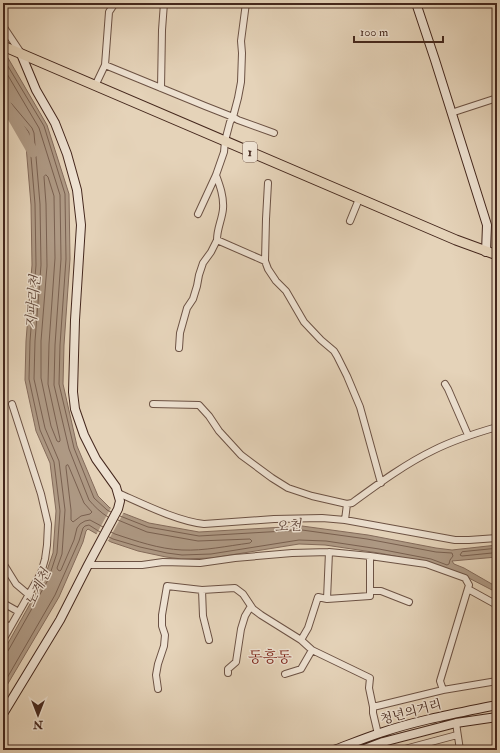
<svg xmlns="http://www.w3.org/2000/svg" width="500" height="753" viewBox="0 0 500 753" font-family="'IM FELL Double Pica','Noto Serif KR',serif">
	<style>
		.water { fill: #ae9984; stroke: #846b5b }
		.pier { fill: #e5d3b9 }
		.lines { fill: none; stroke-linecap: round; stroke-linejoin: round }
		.shore { stroke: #796050; stroke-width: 1 }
		.river { stroke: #ae9984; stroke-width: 11 }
		.street-casing { stroke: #6c5244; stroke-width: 8 }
		.secondary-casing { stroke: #44271d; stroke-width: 10 }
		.primary-casing { stroke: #44271d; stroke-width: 11 }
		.street { stroke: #eee2d2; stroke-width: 6 }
		.secondary { stroke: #eee2d2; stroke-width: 8 }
		.primary { stroke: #e5d3b9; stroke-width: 9 }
		.rail { stroke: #44271d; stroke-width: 2; stroke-dasharray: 7 7; stroke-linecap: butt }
		.labels { text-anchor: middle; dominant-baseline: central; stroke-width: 3; stroke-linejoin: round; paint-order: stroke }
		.shield { fill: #eee2d2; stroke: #775f53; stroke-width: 1 }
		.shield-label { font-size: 12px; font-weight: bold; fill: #44271d }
		.street-label { font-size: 13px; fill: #44271d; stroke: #eee2d2 }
		.water-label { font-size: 14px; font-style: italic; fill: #5e4437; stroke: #eee2d2 }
		.quarter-label { font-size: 15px; fill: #7a1f14; stroke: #eee2d2 }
	</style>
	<rect width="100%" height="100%" fill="#e5d3b9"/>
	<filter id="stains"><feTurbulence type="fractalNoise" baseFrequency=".005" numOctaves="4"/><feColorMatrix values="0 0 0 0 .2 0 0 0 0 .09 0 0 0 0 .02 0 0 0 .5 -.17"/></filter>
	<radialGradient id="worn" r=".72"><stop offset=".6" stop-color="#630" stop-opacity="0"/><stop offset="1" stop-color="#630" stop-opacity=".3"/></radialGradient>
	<path class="water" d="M3,51L8,58L47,125L69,194L70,259L64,345L63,384L77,446L98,496L110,508L149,523L199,532L302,526L368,535L436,548L452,550L497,545V557L452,561L454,564L464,568L497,587V594L492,590L463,575L430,563L379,553L325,545L299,544L212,558L182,559L166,557L138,551L111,542L88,529L86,531L83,542L59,597L3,692V652L44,579L53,553L56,511L50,463L36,431L25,380L26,341L32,265L31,205L25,134L3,107Z"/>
	<path class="pier" d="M112,506L124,512L108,541L96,535Z"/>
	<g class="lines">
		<path class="shore" d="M3,58L44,126L65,194L66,259L60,345L59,384L74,448L94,498L107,510L111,512
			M3,67L39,128L60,195L61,259L55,345L54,385L69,449L89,500C94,506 101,513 108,517
			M3,100L7,101L11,103L32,128L34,133L40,204L41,265L35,341L34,379L45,428L59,461L65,510L62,554L57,568L58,570L60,571L61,570L74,540L77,528L80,524L85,521L90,520L103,527
			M3,105L8,107L28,131L29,133L35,204L36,265L30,341L29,379L40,430L54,462L60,511L57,553L48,580L8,651L6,653H3
			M46,175L48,177L54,196L55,258L49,344L48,384L60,439V441L59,442L57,441L51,426L41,378V341L47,266L46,204L44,177Z
			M68,465L69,467L84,503L92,512L90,514L81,516L73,522L71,520V510L66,468V466Z
			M111,532L115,534C136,541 159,549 182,550C204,551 227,546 250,543L252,541L250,539L198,541L147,532L118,520
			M109,537L113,539L140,547L167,553L182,555L211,554L299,540L326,541L379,549L431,559L447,565L449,564L450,560L453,556L452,553L436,552L367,539L302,530L199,536L148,527L120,516
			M492,549L494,551L492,553L462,556L460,555L462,552Z
			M3,685L55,595L79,541L83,528L85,526L89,525L100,532"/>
		<path class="river" d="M3,100L33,152"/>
		<defs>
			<path id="street" d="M3,26L21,53
				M105,65L205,106L233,117L238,120L274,133
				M95,86L105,65L109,12L115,3
				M161,88L162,30L164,3
				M451,113L497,98
				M216,175C220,186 224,197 223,209C222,220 217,228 217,240
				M268,183L266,219L265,261L268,269L276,281L286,291L304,322L321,340L334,351L337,356L347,376L360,407L381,483
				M198,214L216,175L224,152L225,141L230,122L233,117L238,98L241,82L242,53L241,41L246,3
				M350,221L359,199
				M179,348L180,333L187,308L193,299L197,286L199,275L203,263L211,252L217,240L265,261
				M445,384L448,389L468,435
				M153,404L199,405L209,416L219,431L241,455L272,478L288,488L312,496L347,504L352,503C378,484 405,464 434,450C454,440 476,433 497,427
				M118,493C143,504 177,521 204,524L274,519L322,518L345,520L455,540H469L497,538
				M345,520L347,504
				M3,563L16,584L29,595
				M88,565H142L163,562L200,563L235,558L292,553L329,552L370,556L426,564L465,578L469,585L440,681L443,690
				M468,589L497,605
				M202,590L203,616L209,640
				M370,591H381L409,602
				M327,599L329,552
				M3,603L19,612
				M3,623L10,627
				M3,640L41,573L45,559L47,545L48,524L41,494L12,404
				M301,640L308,628L318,597L327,599L370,596V556
				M228,673V669L236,662L241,629L245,616L251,606
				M285,674L301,669L312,650
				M158,689L156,675L158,664L164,646L165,635L162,626V615L167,586L202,590L235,588L243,594L253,609L261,615L301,640L312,650L370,678L369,688L373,707
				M456,723L460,750
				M378,734L373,713V707L443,690L497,681
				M401,750L457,735"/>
			<path id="secondary" d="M416,3L435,60L487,225L486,252
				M3,714L60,620L88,565L118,509L120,501L116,487L96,459L84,435L75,409L73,392L75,320L81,225L77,190L67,154L55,123L36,90L21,54
				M334,750C350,744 365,738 380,733C418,720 458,713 497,705
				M362,750L383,742L456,723L497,717"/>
			<path id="primary" d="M3,46L456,240L497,255"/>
		</defs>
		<use href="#street" class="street-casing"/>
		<use href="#secondary" class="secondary-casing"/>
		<use href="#primary" class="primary-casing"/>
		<use href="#street" class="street"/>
		<use href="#secondary" class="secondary"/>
		<use href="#primary" class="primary"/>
		<path class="rail" d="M483,3L497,11"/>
	</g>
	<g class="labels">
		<rect class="shield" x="243" y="142" width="14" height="20" rx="3"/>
		<g class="shield-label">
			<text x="250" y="152">1</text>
		</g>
		<g class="street-label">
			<text transform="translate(411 712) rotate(-15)">청년의거리</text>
		</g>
		<g class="water-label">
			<text transform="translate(33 302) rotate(-85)">지파리천</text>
			<text transform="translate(288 526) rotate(-4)">오천</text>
			<text transform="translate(38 588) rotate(-65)">노계천</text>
		</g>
		<g class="quarter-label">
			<text x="270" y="657">동흥동</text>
		</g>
	</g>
	<rect width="500" height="753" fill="none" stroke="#e5d3b9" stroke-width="16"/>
	<rect x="4" y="4" width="492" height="745" fill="none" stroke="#44271d" stroke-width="2"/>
	<rect x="8" y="8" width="484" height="737" fill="none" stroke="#44271d"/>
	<g transform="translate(38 715) rotate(180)" stroke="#eee2d2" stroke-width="3" paint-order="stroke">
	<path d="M0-3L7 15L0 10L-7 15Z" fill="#44271d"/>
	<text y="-6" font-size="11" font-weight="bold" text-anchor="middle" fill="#44271d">N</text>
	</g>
	<path d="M354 36v6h89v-6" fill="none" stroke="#44271d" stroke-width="2"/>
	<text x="360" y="36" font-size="12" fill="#44271d" stroke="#eee2d2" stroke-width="3" paint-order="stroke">100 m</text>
	<rect width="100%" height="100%" filter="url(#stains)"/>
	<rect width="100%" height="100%" fill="url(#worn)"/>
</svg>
